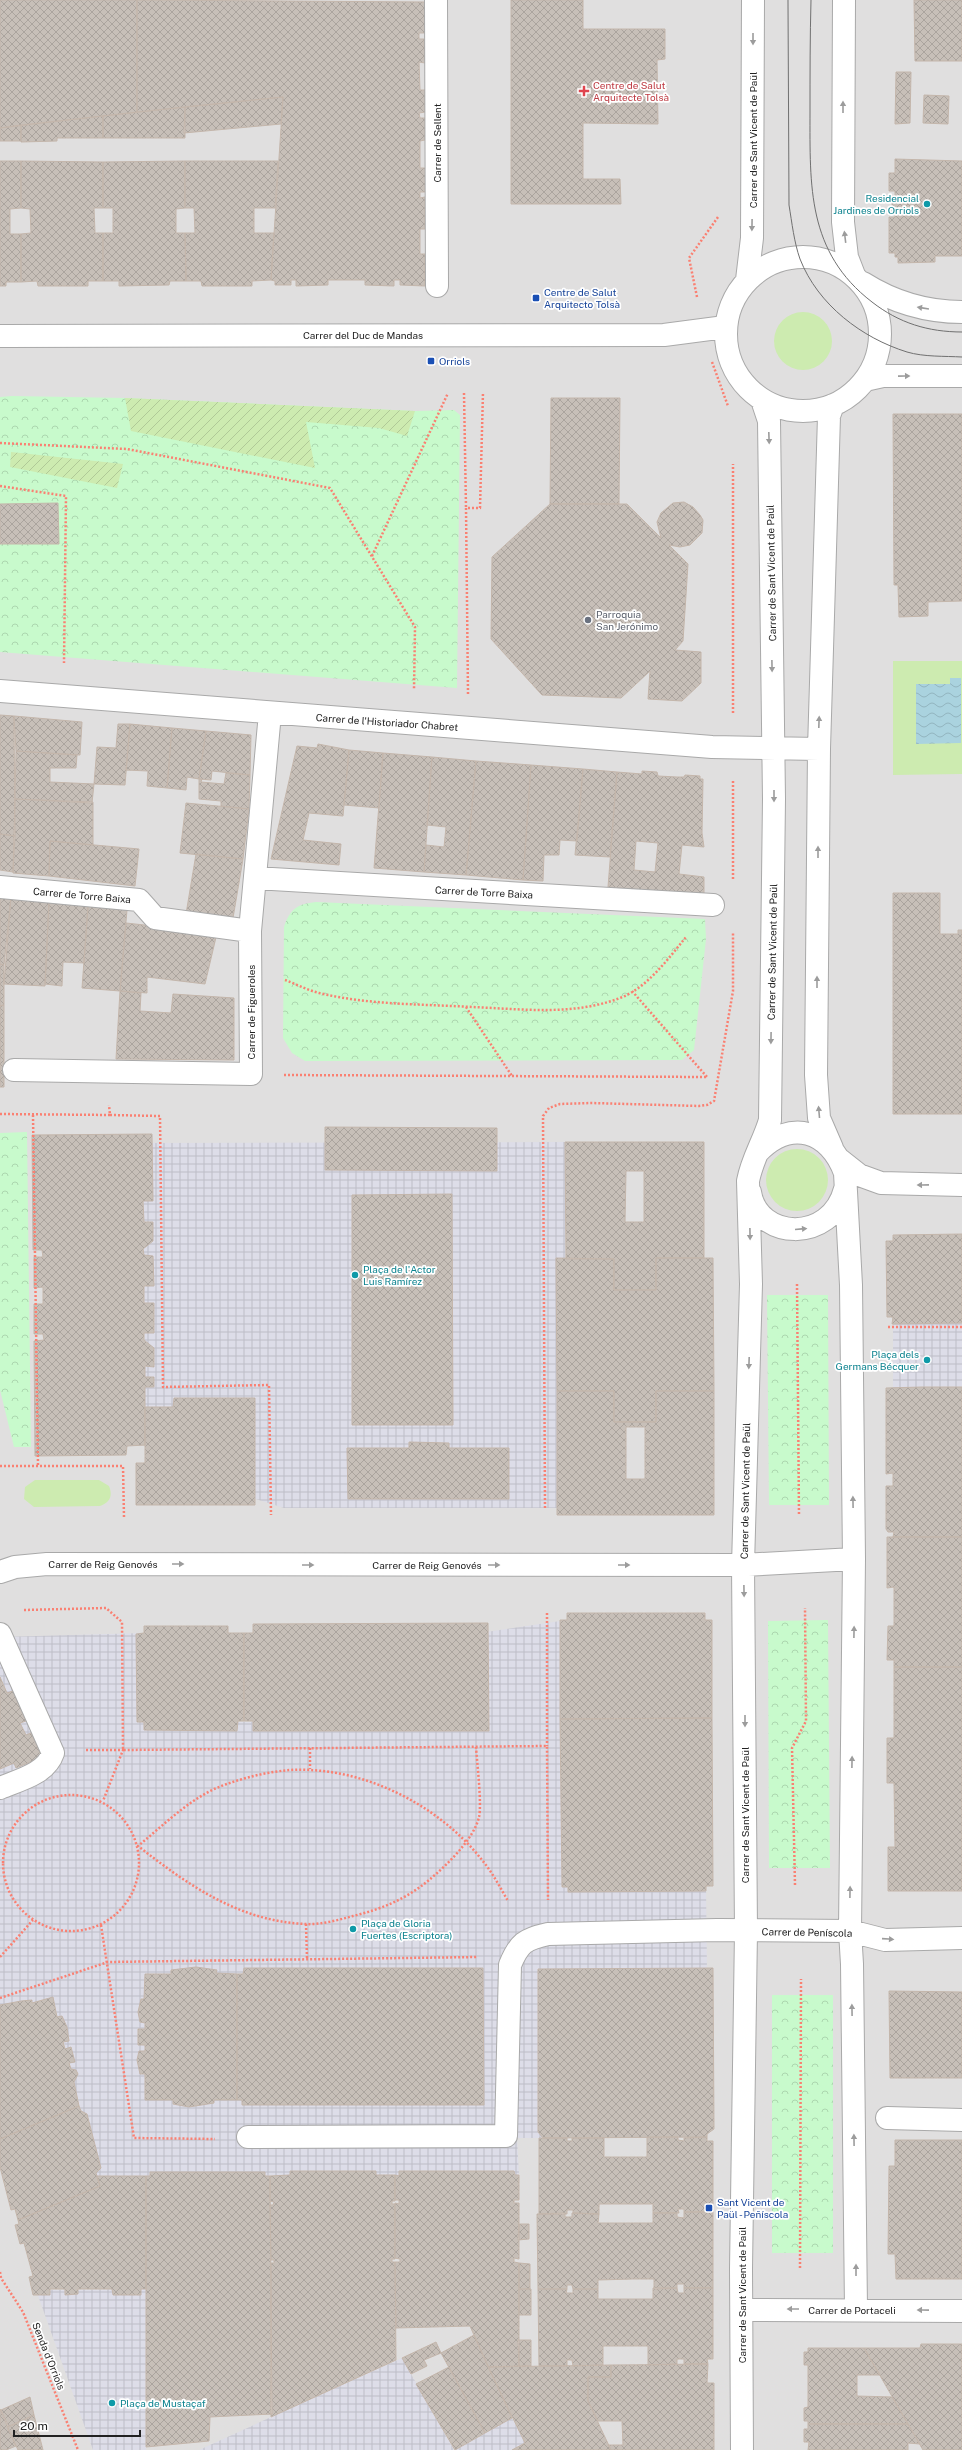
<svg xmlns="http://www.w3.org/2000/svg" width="962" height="2450" viewBox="0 0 962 2450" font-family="'Public Sans',sans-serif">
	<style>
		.residential { fill: #e0dfdf }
		.grass { fill: #cdebb0; fill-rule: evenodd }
		.park { fill: url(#park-crowns) }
		.garden { fill: url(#garden-furrows) }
		.plaza { fill: url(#plaza-grid); fill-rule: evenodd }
		.water { fill: url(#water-waves) }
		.building { fill: url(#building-cross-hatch); stroke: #c4b6ab; fill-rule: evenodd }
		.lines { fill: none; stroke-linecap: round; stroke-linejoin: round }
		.street-casing { stroke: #a9a9a9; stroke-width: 24 }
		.path { stroke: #fa8072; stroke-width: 2.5; stroke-dasharray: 2 2; stroke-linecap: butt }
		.street { stroke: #fff; stroke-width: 22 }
		.tram { stroke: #707070; stroke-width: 1 }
		.oneway { fill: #9c9c9c }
		.health-dot { fill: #e0444e; stroke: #fff; stroke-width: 1.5 }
		.culture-dot { fill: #0f9aa8; stroke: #fff; stroke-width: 1.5 }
		.transit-dot { fill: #1a4fb4; stroke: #fff; stroke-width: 1.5 }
		.worship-dot { fill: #6b7280; stroke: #fff; stroke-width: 1.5 }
		.labels { text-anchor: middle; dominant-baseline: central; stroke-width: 3.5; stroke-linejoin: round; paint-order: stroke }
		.health-label { font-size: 10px; fill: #be3a42; stroke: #fff; text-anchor: start }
		.street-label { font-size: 10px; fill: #222; stroke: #fff }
		.culture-label { font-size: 10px; fill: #0d838f; stroke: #fff; text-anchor: start }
		.transit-label { font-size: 10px; fill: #164399; stroke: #fff; text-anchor: start }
		.worship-label { font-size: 10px; fill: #5b616d; stroke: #fff; text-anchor: start }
	</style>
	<defs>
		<pattern id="park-crowns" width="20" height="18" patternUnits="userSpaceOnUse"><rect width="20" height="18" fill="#c8facc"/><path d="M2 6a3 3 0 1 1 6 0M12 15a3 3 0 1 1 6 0" fill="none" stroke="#acd6af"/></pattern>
		<pattern id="garden-furrows" width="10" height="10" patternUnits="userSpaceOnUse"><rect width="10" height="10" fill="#cdebb0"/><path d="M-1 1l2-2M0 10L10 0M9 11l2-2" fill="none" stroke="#b0c997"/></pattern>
		<pattern id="plaza-grid" width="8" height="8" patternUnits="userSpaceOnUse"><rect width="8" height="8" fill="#dddde8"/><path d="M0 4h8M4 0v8" fill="none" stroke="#bdbdc7"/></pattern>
		<pattern id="water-waves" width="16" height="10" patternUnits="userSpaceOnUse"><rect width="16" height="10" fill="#aad3df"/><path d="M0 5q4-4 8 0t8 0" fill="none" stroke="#92b5bf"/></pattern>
		<pattern id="building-cross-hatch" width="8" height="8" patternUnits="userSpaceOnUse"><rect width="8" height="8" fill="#c7bfb8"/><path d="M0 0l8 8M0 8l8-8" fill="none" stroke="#aba49e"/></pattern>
	</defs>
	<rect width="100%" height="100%" fill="#f2efe9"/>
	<path class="residential" d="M0,0H962V2450H0Z"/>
	<path class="grass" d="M774 341a29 29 0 1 1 58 0a29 29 0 1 1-58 0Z
		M893,661H962V774L893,775ZM916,684H950L916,744Z
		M766 1180a31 31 0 1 1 62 0a31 31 0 1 1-62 0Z
		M35,1480H99L109,1486C113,1496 110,1502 100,1506L34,1507L24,1499L25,1487Z"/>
	<path class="park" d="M12,396L125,398L415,411L454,410L460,415L457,688L0,652V397Z
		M316,902L705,919L706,939L694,1050L682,1060L305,1061L292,1053L283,1038L284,927C290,909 297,904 316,902Z
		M27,1132L31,1447H14L0,1390V1133Z
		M767,1295H828L829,1505H769Z
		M828,1620L830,1868H769L768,1621Z
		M772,1995H833V2253H772Z"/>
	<path class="garden" d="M125,398L415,411L407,436L379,428L306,422L315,468L131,431Z
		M11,452L123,464L117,488L10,467Z"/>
	<path class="plaza" d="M565,1142L566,1508H284L246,1496V1407H145L143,1143Z
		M893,1317H962V1394H893Z
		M567,1620L706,1884L707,1973H543V2138H517L519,2175L97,2176L53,1998L0,2011V1768L33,1753L0,1676V1637L144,1633V1722L479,1721V1633ZM479,1973V2099L145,2100V1974Z
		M146,2289V2450H93L36,2290Z
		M402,2358L454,2450H199L271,2417Z
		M512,2418L525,2443L512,2450H455Z"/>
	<path class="water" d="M950,678H961V743L916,744V684H950Z"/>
	<path class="building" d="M0,0H137V112L0,128Z
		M137,0L425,2V33H419V39H424L425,63L419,62L420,90H425V112L419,113L420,118H425V140L420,141V168H426L425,192H420V198L425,197V229H420V254H425V286L400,285V280H394V286L365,285V280H328V285L296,286V280H291V285H275V281L271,280L283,97L137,112Z
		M511,0H583V29H665V59L657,60L658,124L583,123V179H620L621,204H511Z
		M914,0H962V61H915Z
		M896,72H911L910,123L895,124Z
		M924,95L949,96L948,124L923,123Z
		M283,97L281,124L184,133L185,107Z
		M185,107V138H103V116Z
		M103,116V138H57V141L21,142V125Z
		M21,125V141H0V128Z
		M895,159L962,161V256H935V262L898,263V257H895V253H889V217H895V212H892V196H895V191H889V173H895Z
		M0,161H21V208L10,209V234H21V282H6V286H0Z
		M21,161L103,162V208H94L95,233H103V281H88V286H38L37,281L21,282V234L31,233L30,209L21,208Z
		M185,161H278L275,208H254V233H274L271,280L252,281V286H202L201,281H186L185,233H195L194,208H185Z
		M185,161V208L176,209V233H185L186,281H170L169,285L119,286V281H103V233H113V208H103V162Z
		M551,398H620L619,504H550Z
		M893,414H962V601L928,602V616L899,617L898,585H894Z
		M684,502L693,507L700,515L703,520L702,533L690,545L680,547L669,545L688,564L683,641L675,650L701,652V683L682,701L648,699L650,671L621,698L542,695L491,639L492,557L550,504H627L661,538L657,522L661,513L673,503Z
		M58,503L59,544H0V504Z
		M0,715L14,716L15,836L0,834Z
		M14,716L82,722L80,755L16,751Z
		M118,724H130L125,785L94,784L97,747L116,748Z
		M130,724L172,728L167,788L147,786L148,771L126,770Z
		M172,728L206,731L199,779L187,777L186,790L167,788Z
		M206,731L251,735L250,775L212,771L211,780L199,779Z
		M318,744L349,750L343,816L309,813L303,840L341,844L339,865L271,859L297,746L317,748Z
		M349,750L383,753L379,808L344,805Z
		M16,751L77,755L76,768H50V782L94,784L92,803L15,799Z
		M383,753L432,757L424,872L374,868Z
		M432,757L476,761L466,875L424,872L426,845L444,847L446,827L427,825Z
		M476,761L531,765L523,880L466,875Z
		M531,765L583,769L577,841L560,840L559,855H544L543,881L523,880Z
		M583,769L617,772L610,857L575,855Z
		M642,771L657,772L658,776L677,777H684L685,775L700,776V779H703L702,833L704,847L682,845L679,874L704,877V895L608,887L617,772L642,774ZM636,841L658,843L655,872L634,870Z
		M226,773L250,775L249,809L221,806V801L199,799V779H202L201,782L224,784Z
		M15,799L93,802V845L50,841L49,876L13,873Z
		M186,803L249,809L243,859L180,853Z
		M0,834L15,836L13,872L0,870Z
		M50,841L139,849L135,886L49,876Z
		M196,854L243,859L233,918L186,914Z
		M893,893H940V934H958V930H962V1114H893Z
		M0,896L11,897L4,965L0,964Z
		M11,897L49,902L45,986L4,984Z
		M49,902L88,906L84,963L63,962L62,986L45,984Z
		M88,906L127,910L120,991L82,988Z
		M126,923L217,933L205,984L147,977V993L120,991Z
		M0,964L4,965V1005L0,1006Z
		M120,991L141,993L140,1011L171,1013L173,994L234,998V1060L116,1059Z
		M4,1005V1087H0V1006Z
		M325,1127L497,1128V1171L325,1170Z
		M152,1134L153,1201H143L144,1222H153V1241L143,1249L144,1255L153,1256L154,1286H144V1303H154V1333H144V1340L154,1348V1367L145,1366V1377H154V1387H145V1445L127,1446L126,1455L35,1456L34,1341L44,1340L43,1334H34V1304H43V1287L34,1288V1257H43L42,1250H33L32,1135Z
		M565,1142H704V1258H656V1290H614V1259H566ZM626,1171H644V1222H625Z
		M452,1194L453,1425H352V1195Z
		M962,1234V1323L892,1324L893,1317H887L886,1241H893V1235Z
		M556,1258L614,1259V1290H656V1258H713L714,1391H656V1422H614V1391H557Z
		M922,1387H962V1537H893L894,1532H888L886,1529V1486H893V1473L886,1474V1388Z
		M557,1391H614V1422H656V1391H714V1515H557ZM626,1427H645V1479H626Z
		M174,1398H255V1505H136V1463H145V1407H173Z
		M409,1442L449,1443V1448H509V1499H348L347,1448H409Z
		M887,1537H962V1667H894V1660H887L888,1626H894V1587L887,1588Z
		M567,1613H705V1620H712V1718L560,1719V1620H567Z
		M488,1623L489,1731H253V1721H244V1633H253V1624Z
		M144,1626H228V1633H244V1721H238L237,1731L144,1730V1722H137L136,1634L144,1633Z
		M894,1667H962V1891H888V1847H895L894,1783H887V1738H894Z
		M0,1677L7,1693L13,1691L26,1721L20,1723L26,1735L31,1733L42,1757L16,1768L14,1763L0,1769Z
		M712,1718L713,1886H706V1891L568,1892V1887H562L560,1719Z
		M196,1967L217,1970L216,1973L237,1974V2100H214V2103L189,2107L173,2104V2100H145V2074H140L137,2060L139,2051H145V2045H138V2029H145V2023L140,2022L138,2012L141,1999H144L145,1974H171V1970Z
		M244,1968H483L484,2105H242V2100H237V1974H243Z
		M713,1968L714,2129L707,2134V2137L543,2138L538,2132V1969Z
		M889,1991L962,1992V2078H890Z
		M53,1997L57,2017L62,2016L67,2027L69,2041L63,2042L65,2049L71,2047L75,2062L69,2063L71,2069L76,2070L78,2074L74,2082L79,2106L0,2139V2005L21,2001L32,2000V2003Z
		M79,2106L81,2111L87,2114L101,2168L96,2173L100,2186L18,2220L15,2209L11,2210L0,2167V2139Z
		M647,2137H678V2140L684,2141V2138L707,2137V2141H713V2212H684V2209H678L679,2213H653V2204H599V2214L573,2213V2210H567V2214H539V2138H567V2141H572V2138H604V2157H647Z
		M895,2140H962V2279H896L895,2254H888L889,2166H895Z
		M290,2171H376V2175H395V2201H392V2204H395V2259H392V2262H395L396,2360L271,2417V2263H274V2260H271L270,2205H273L274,2202L270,2201V2176L290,2175Z
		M399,2171H514L515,2175H519V2200H514V2203H519V2259L514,2258V2262L519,2263V2366L488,2367L470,2326L396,2328L395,2262H400V2259L395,2258V2203L399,2204V2200H395V2175L399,2176Z
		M150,2172H265V2176H270L272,2414L210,2417L209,2441L146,2447V2176H150Z
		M97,2176H146V2289H141V2295H113L112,2289H78V2294L65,2295V2289H50V2295H33L29,2277L33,2276L24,2243L20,2244L15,2225L19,2224L18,2220L100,2186Z
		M684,2212H713V2288H684V2284H677V2288L654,2289V2279H633L598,2280V2289H573L572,2285H567V2289H538L537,2214L565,2213V2217H572V2213L599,2214L598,2223H653V2213H677V2217L684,2218Z
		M519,2224H529V2239L518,2240Z
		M519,2263L530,2264V2289H519Z
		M653,2288H677L678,2293H684V2288H713V2359H707L708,2364H684V2359H677V2364L648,2365V2346H603V2365L573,2366L572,2360H567V2366H539L538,2289H567L566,2293H573V2289H598V2299H653Z
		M519,2289H531V2315H519Z
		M474,2335L512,2418L485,2433L441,2353Z
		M518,2340H531V2366H519Z
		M436,2342L441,2353L424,2360L427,2366L411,2374L402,2358Z
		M921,2344H962V2450H923L864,2348H920Z
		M808,2348H864L880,2375H857V2396L892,2397L908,2424H808V2421H804V2408L808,2407V2365H804V2352H808Z
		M708,2364L707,2383H714V2450H611L608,2445H623L622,2421H598L588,2401V2377H611V2365Z
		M611,2365V2377H588V2401L611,2450H512L525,2443L488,2367Z
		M449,2367L485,2433L455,2450L416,2384Z
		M30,2397L34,2415L9,2427L1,2410Z
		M0,2409L16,2446L6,2450H0Z
		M34,2415L43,2450H18L7,2427Z
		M808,2424H908L920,2444L908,2443V2450H808L809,2442H804V2429H808Z"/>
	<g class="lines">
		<defs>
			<path id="street" d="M436,0L437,286
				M844,0L843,222L847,257L854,275
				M726 334a77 77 0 1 1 154 0a77 77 0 1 1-154 0Z
				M747,280L752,238L753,0
				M863,283C893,302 926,312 962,312
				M0,336L664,335L725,327
				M865,380L883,376H962
				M0,691L712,747L819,749
				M255,878L713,905
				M0,887L139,900L155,918L250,931
				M14,1070L251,1074L250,931L270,713
				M832,1148L819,1118L816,1075L819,749L829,416L833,405
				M758,1152C791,1118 830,1131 845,1173L851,1285L854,1559L850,1931L852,1964L856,2309
				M840,1160L859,1175L881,1183L962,1185
				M750,1192C757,1240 831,1244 845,1189
				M0,1572L15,1567L47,1564L743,1565L854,1559
				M0,1634L53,1753C46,1774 19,1780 0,1788
				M887,2118L962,2120
				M248,2137L506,2136L510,1965C519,1943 525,1939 548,1934L717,1930L850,1931L885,1940L962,1938
				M743,2310L962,2311
				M742,2450L741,2269L746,1931L743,1565L751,1284L748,1181C752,1159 764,1141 770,1120L774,799L769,421L762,400"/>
		</defs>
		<use href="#street" class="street-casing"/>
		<path class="path" d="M697,297L689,258L718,217
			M712,362L728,406
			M464,393L466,508
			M0,443L127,449L330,488L415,627L414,690
			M0,486L66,496L64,663
			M372,556L448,393
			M468,694L466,508H480L483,392
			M733,713V464
			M733,879V780
			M285,980C296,984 307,990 319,993C369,1005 421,1004 472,1007C522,1009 573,1016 620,998C647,988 668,959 686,937
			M632,991L707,1077
			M466,1007L512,1076
			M284,1075L707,1077
			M0,1114L110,1115L109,1105
			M33,1115L38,1465
			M110,1115L160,1116L163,1387L269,1385L271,1515
			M797,1284L799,1516
			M888,1327H962
			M0,1466H123L124,1517
			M545,1508L543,1116L549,1108L560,1104L591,1103L699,1106L707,1105L714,1101L733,991V932
			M24,1610L106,1608L122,1622L123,1750L547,1746L548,1900
			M547,1613V1746
			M476,1747C477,1762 482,1805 479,1817C474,1839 446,1866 429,1880C406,1899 382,1909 353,1916C338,1920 321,1925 305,1924C239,1921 188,1885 138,1846C165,1824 193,1795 227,1784C252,1775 284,1768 310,1770C375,1773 442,1809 482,1860C492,1872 500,1887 508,1901
			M310,1748V1769
			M86,1750H123L103,1801
			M3 1863a68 68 0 1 1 136 0a68 68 0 1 1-136 0Z
			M795,1885L792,1748L806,1721L805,1608
			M306,1924L307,1958
			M101,1925L134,2138L215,2139
			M0,1957L33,1920
			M0,1998L108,1962L478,1957
			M800,2268L801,1979
			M0,2272L1,2278L23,2312L78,2450"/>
		<use href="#street" class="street"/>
		<path class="tram" d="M788,0L789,205C792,223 794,242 800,259C818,305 862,338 907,352C924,357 944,356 962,357
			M811,0C810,37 810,75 810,112C810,186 807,252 872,302C899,323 928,332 962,332"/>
	</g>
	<defs><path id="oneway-solid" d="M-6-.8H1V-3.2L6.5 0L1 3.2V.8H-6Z"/></defs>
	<g class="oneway">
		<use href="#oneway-solid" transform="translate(753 39) rotate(90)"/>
		<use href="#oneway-solid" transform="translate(843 107) rotate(-90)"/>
		<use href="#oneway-solid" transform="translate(752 225) rotate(91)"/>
		<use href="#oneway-solid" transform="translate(845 237) rotate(-97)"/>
		<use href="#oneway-solid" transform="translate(923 308) rotate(-171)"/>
		<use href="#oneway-solid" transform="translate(904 376) rotate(-1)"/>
		<use href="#oneway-solid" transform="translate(769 438) rotate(88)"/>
		<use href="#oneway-solid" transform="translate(772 666) rotate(89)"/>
		<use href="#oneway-solid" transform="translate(819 722) rotate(-88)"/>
		<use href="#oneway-solid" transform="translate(774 796) rotate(90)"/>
		<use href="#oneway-solid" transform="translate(818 852) rotate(-90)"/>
		<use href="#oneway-solid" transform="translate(817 982) rotate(-90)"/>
		<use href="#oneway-solid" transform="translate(771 1038) rotate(91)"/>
		<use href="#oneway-solid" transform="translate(819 1112) rotate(-95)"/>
		<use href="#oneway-solid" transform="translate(923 1185) rotate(179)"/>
		<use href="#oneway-solid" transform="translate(801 1229) rotate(-5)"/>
		<use href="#oneway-solid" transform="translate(750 1234) rotate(89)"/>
		<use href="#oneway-solid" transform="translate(749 1363) rotate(92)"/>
		<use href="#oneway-solid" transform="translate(853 1502) rotate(-91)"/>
		<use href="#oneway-solid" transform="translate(178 1564)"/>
		<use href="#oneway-solid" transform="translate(308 1565)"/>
		<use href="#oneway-solid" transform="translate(494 1565)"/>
		<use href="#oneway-solid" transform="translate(624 1565)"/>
		<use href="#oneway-solid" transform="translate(744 1591) rotate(89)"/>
		<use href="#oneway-solid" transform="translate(854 1632) rotate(-89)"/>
		<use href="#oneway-solid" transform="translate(745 1721) rotate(90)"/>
		<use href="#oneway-solid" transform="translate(852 1762) rotate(-89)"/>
		<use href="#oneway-solid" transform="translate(850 1892) rotate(-89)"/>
		<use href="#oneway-solid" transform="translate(888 1939) rotate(4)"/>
		<use href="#oneway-solid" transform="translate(852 2010) rotate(-91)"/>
		<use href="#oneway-solid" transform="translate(854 2140) rotate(-91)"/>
		<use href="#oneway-solid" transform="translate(856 2270) rotate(-90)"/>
		<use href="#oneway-solid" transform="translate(793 2309) rotate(180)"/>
		<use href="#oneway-solid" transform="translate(923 2310) rotate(-179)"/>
	</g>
	<path class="health-dot" d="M582 85h4v4h4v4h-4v4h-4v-4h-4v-4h4z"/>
	<g class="culture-dot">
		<circle cx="927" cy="204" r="4"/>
		<circle cx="355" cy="1275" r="4"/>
		<circle cx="927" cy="1360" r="4"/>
		<circle cx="353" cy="1929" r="4"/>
		<circle cx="112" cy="2403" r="4"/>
	</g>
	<g class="transit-dot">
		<rect x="532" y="294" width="8" height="8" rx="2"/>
		<rect x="427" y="357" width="8" height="8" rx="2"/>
		<rect x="705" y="2204" width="8" height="8" rx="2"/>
	</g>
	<circle class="worship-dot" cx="588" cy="620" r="4"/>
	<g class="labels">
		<g class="health-label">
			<text x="593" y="85">Centre de Salut<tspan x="593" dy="12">Arquitecte Tolsà</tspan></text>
		</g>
		<g class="street-label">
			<text transform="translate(753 140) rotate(-90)">Carrer de Sant Vicent de Paül</text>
			<text transform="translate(437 143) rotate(-90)">Carrer de Sellent</text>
			<text x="363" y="335">Carrer del Duc de Mandas</text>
			<text transform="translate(771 573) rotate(-91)">Carrer de Sant Vicent de Paül</text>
			<text transform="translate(387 722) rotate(4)">Carrer de l'Historiador Chabret</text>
			<text transform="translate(484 892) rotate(3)">Carrer de Torre Baixa</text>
			<text transform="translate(82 895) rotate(5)">Carrer de Torre Baixa</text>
			<text transform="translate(772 952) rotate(-89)">Carrer de Sant Vicent de Paül</text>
			<text transform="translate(251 1012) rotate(-90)">Carrer de Figueroles</text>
			<text transform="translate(745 1491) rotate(-89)">Carrer de Sant Vicent de Paül</text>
			<text x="103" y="1564">Carrer de Reig Genovés</text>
			<text x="427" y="1565">Carrer de Reig Genovés</text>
			<text transform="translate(745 1815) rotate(-90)">Carrer de Sant Vicent de Paül</text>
			<text transform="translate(807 1932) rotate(1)">Carrer de Peníscola</text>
			<text transform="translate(742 2295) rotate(-90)">Carrer de Sant Vicent de Paül</text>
			<text x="852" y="2310">Carrer de Portaceli</text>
			<text transform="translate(49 2356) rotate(68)">Senda d'Orriols</text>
		</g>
		<g class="culture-label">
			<text x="919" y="198" text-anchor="end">Residencial<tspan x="919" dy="12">Jardines de Orriols</tspan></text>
			<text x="363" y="1269">Plaça de l'Actor<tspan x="363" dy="12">Luis Ramírez</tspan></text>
			<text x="919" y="1354" text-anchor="end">Plaça dels<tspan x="919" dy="12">Germans Bécquer</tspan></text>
			<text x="361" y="1923">Plaça de Gloria<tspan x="361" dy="12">Fuertes (Escriptora)</tspan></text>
			<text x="120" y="2403">Plaça de Mustaçaf</text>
		</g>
		<g class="transit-label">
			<text x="544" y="292">Centre de Salut<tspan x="544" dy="12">Arquitecto Tolsà</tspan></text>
			<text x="439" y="361">Orriols</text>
			<text x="717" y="2202">Sant Vicent de<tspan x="717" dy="12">Paül - Peñíscola</tspan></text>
		</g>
		<g class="worship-label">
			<text x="596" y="614">Parroquia<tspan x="596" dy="12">San Jerónimo</tspan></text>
		</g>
	</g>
	<path d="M14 2430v6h126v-6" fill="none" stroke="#222222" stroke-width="2"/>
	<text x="20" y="2430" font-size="12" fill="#222222" stroke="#ffffff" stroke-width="3" paint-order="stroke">20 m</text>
</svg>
